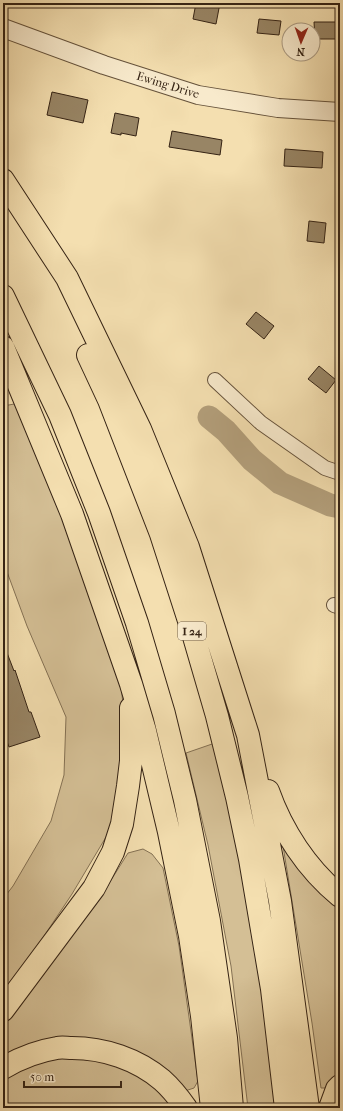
<svg xmlns="http://www.w3.org/2000/svg" width="343" height="1111" viewBox="0 0 343 1111" font-family="'IM FELL French Canon',serif">
	<style>
		.green { fill: #d4bf95; stroke: #847154 }
		.lines { fill: none; stroke-linecap: round; stroke-linejoin: round }
		.river { stroke: #b39f7b; stroke-width: 23 }
		.building { fill: #988565; stroke: #352314 }
		.minor-casing { stroke: #65523b; stroke-width: 16 }
		.tertiary-casing { stroke: #65523b; stroke-width: 20 }
		.motorway-casing { stroke: #352314; stroke-width: 24 }
		.minor { stroke: #f8eacc; stroke-width: 14 }
		.tertiary { stroke: #f8eacc; stroke-width: 18 }
		.motorway { stroke: #f4dfb0; stroke-width: 22 }
		.labels { text-anchor: middle; dominant-baseline: central; stroke-width: 3; stroke-linejoin: round; paint-order: stroke }
		.shield { fill: #f8eacc; stroke: #705f4b; stroke-width: 1 }
		.shield-label { font-size: 11px; font-weight: bold; fill: #352314 }
		.street-label { font-size: 12px; fill: #352314; stroke: #f8eacc }
	</style>
	<rect width="100%" height="100%" fill="#f4dfb0"/>
	<filter id="stains"><feTurbulence type="fractalNoise" baseFrequency=".005" numOctaves="4"/><feColorMatrix values="0 0 0 0 .2 0 0 0 0 .09 0 0 0 0 .02 0 0 0 .5 -.17"/></filter>
	<radialGradient id="worn" r=".72"><stop offset=".6" stop-color="#630" stop-opacity="0"/><stop offset="1" stop-color="#630" stop-opacity=".3"/></radialGradient>
	<path class="green" d="M20,403L51,478L121,686L126,731L123,783L109,832L72,894L18,975L3,995V899L13,886L51,821L64,775L66,717L27,626L3,561V406Z
		M215,743L235,833L259,962L275,1108H248L231,966L208,845L186,753Z
		M283,846L340,905V1070L337,1073L330,1088H321L312,1023Z
		M143,849L152,854L163,868L179,946L198,1081L194,1088L185,1091L116,1045L3,1059V1026L103,893L128,853Z
		M57,1057L105,1061L127,1069L147,1080L171,1102L174,1108H3V1079L32,1063Z"/>
	<g class="lines">
		<path class="river" d="M209,417L226,431L252,460L280,483L330,505L340,507"/>
	</g>
	<path class="building" d="M196,3H220L216,24L193,19Z
		M259,19L281,21L279,35L257,33Z
		M314,22H338V39H315Z
		M52,92L88,100L83,123L47,115Z
		M115,113L139,118L136,136L121,133V135L111,133Z
		M172,131L222,140L220,155L169,147Z
		M285,149L323,152L322,168L284,166Z
		M309,221L326,223L324,243L307,241Z
		M256,312L274,326L264,339L246,324Z
		M319,366L336,380L326,393L308,379Z
		M3,645H4L14,671L15,670L29,712H31L40,737L9,747L3,730Z"/>
	<g class="lines">
		<defs>
			<path id="minor" d="M215,380L261,423L325,468L340,473
				M334,605L340,607"/>
			<path id="tertiary" d="M3,28L104,65L198,95L278,108L340,112"/>
			<path id="motorway" d="M3,180L67,278L140,429L188,547L248,735L280,901L308,1108
				M3,296L60,415L99,513L137,623L164,714L185,800L209,921L226,1038L232,1108
				M3,347L72,514L131,684L145,731L169,832L190,936L202,1016L212,1108
				M88,355L109,400L161,534L192,630L217,716L237,797L250,859L272,989L286,1108
				M268,791C282,831 307,869 340,896
				M3,1010L94,888L113,852L122,824L128,786L131,761V708
				M3,1068C20,1058 38,1051 57,1048C62,1047 67,1048 72,1048C104,1048 137,1059 162,1080C171,1088 179,1098 186,1108
				M330,1108L337,1089L340,1086"/>
		</defs>
		<use href="#minor" class="minor-casing"/>
		<use href="#tertiary" class="tertiary-casing"/>
		<use href="#motorway" class="motorway-casing"/>
		<use href="#minor" class="minor"/>
		<use href="#tertiary" class="tertiary"/>
		<use href="#motorway" class="motorway"/>
	</g>
	<g class="labels">
		<rect class="shield" x="178" y="622" width="28" height="18" rx="3"/>
		<g class="shield-label">
			<text x="192" y="631">I 24</text>
		</g>
		<g class="street-label">
			<text transform="translate(168 85) rotate(17)">Ewing Drive</text>
		</g>
	</g>
	<rect width="343" height="1111" fill="none" stroke="#f4dfb0" stroke-width="16"/>
	<rect x="4" y="4" width="335" height="1103" fill="none" stroke="#352314" stroke-width="2"/>
	<rect x="8" y="8" width="327" height="1095" fill="none" stroke="#352314"/>
	<g transform="translate(301 42) rotate(182)"><circle r="19" fill="#f8eacc" stroke="#aa9a82"/>
	<path d="M0-3L7 15L0 10L-7 15Z" fill="#8f2418"/>
	<text y="-6" font-size="11" font-weight="bold" text-anchor="middle" fill="#352314">N</text>
	</g>
	<path d="M24 1081v6h97v-6" fill="none" stroke="#352314" stroke-width="2"/>
	<text x="30" y="1081" font-size="12" fill="#352314" stroke="#f8eacc" stroke-width="3" paint-order="stroke">50 m</text>
	<rect width="100%" height="100%" filter="url(#stains)"/>
	<rect width="100%" height="100%" fill="url(#worn)"/>
</svg>
